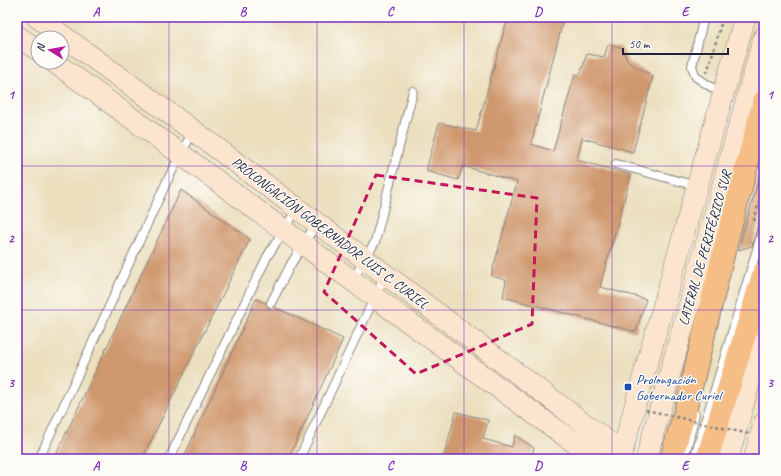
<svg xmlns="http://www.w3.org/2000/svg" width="781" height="476" viewBox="0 0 781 476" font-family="Caveat,sans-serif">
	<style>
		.building { fill: #cf976d }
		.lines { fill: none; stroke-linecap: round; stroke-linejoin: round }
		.lane-casing { stroke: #86807c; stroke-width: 10 }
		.secondary-casing { stroke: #86807c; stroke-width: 22 }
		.highway-casing { stroke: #86807c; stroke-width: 24 }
		.path { stroke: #86807c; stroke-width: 2.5; stroke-dasharray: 3 3; stroke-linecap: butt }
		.lane { stroke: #fff; stroke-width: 8 }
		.secondary { stroke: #fbe5cf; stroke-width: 21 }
		.highway { stroke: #f6be87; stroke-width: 22 }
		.path-bridge { stroke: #86807c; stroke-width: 2.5; stroke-dasharray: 3 3; stroke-linecap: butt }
		.marked { fill: none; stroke: #c2185b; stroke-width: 3; stroke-dasharray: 8 5; stroke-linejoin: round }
		.grid { fill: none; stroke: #7b2cbf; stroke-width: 1; stroke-opacity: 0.55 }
		.transit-dot { fill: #1a4fb4; stroke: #fdfcf7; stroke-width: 1.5 }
		.labels { text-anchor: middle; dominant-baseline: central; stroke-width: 3; stroke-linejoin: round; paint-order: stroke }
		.street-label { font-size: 14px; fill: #22223b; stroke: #fdfcf7 }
		.transit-label { font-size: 14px; fill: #164399; stroke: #fdfcf7; text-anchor: start }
		.neatline { fill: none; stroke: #7b2cbf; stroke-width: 1.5 }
		.grid-label { font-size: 13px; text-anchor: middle; font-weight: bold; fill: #7b2cbf }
	</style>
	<rect width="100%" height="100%" fill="#fdfcf7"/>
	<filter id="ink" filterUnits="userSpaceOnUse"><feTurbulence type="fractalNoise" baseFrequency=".025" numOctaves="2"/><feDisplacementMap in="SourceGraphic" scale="8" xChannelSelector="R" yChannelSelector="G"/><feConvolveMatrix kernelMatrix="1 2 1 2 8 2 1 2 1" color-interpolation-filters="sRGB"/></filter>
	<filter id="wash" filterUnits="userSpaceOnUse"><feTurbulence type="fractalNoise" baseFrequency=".012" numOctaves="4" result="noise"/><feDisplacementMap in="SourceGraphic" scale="16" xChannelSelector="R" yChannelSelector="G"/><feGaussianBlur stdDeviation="0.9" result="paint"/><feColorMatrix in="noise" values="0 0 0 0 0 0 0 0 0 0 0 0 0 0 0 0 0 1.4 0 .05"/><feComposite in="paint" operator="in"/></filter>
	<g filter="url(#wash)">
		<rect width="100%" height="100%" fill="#ebdfbe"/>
		<g id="blocks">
			<path class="building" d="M508,17H557L563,21L531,144L553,151L575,74L580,75L587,54L604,57L608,45L621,47L628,62L653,76L633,152L582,138L577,160L631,175L600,287L646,299L636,332L503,297L506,280L491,276L517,182L463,166L458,180L426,171L439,123L476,131Z
				M761,171H764V203L752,246L738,250Z
				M181,190L250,239L142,459H54Z
				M256,299L266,303L269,308L274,307L343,339L288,459H183Z
				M456,412L488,420L483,439L512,447L515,435L534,448L531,459H443Z"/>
		</g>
	</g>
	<g filter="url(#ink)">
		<use href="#blocks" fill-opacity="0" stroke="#86807c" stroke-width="1"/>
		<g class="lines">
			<defs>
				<path id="lane" d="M704,17L692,66L696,77L722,94
					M17,18L18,17
					M616,164L697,186
					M352,281L375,242L413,91
					M271,303L291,264L316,224
					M39,459L167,181L193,131
					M169,459L267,257L297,209
					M299,459L385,275
					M684,459L695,414
					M694,459L764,226"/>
				<path id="secondary" d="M37,17L206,140L622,452
					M17,36L38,50
					M54,62C236,193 415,329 597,459
					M620,459L745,17
					M646,459L764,37
					M728,459L764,330
					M754,459L764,423"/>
				<path id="highway" d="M671,459L686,408L725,247L764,101
					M707,459L764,272"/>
			</defs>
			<use href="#lane" class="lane-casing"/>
			<use href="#secondary" class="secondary-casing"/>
			<use href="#highway" class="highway-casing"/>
			<path class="path" d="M707,73L723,17
				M754,221L764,183"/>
			<use href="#lane" class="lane"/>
			<use href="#secondary" class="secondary"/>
			<use href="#highway" class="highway"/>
			<path class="path-bridge" d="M646,410L749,434"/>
		</g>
	</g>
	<path class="marked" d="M376,175L537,198L532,324L416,374L324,292Z"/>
	<path class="grid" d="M169,17V459M317,17V459M464,17V459M612,17V459M17,166H764M17,310H764"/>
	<rect class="transit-dot" x="624" y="383" width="8" height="8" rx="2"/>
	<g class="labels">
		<g class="street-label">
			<text transform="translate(330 233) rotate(37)">PROLONGACIÓN GOBERNADOR LUIS C. CURIEL</text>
			<text transform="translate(705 248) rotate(-74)">LATERAL DE PERIFÉRICO SUR</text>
		</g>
		<g class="transit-label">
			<text x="636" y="379">Prolongación<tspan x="636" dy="16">Gobernador Curiel</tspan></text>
		</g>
	</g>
	<rect width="781" height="476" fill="none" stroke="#fdfcf7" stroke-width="44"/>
	<g transform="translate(50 50) rotate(281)"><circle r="19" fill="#fdfcf7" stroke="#a5a5ac"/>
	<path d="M0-3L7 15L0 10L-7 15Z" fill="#b5179e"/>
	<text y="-6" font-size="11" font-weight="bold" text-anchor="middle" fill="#22223b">N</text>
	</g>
	<path d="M623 48v6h105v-6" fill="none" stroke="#22223b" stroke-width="2"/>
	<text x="629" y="48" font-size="12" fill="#22223b" stroke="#fdfcf7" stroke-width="3" paint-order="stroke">50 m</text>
	<rect x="22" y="22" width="737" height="432" class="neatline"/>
	<g class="grid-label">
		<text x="96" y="16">A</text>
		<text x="243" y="16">B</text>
		<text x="390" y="16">C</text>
		<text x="538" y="16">D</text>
		<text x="685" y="16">E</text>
		<text x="11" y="99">1</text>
		<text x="770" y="99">1</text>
		<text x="11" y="243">2</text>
		<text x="770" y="243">2</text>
		<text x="11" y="387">3</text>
		<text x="770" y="387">3</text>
		<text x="96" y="470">A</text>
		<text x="243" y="470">B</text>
		<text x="390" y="470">C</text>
		<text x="538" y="470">D</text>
		<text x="685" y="470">E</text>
	</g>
</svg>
